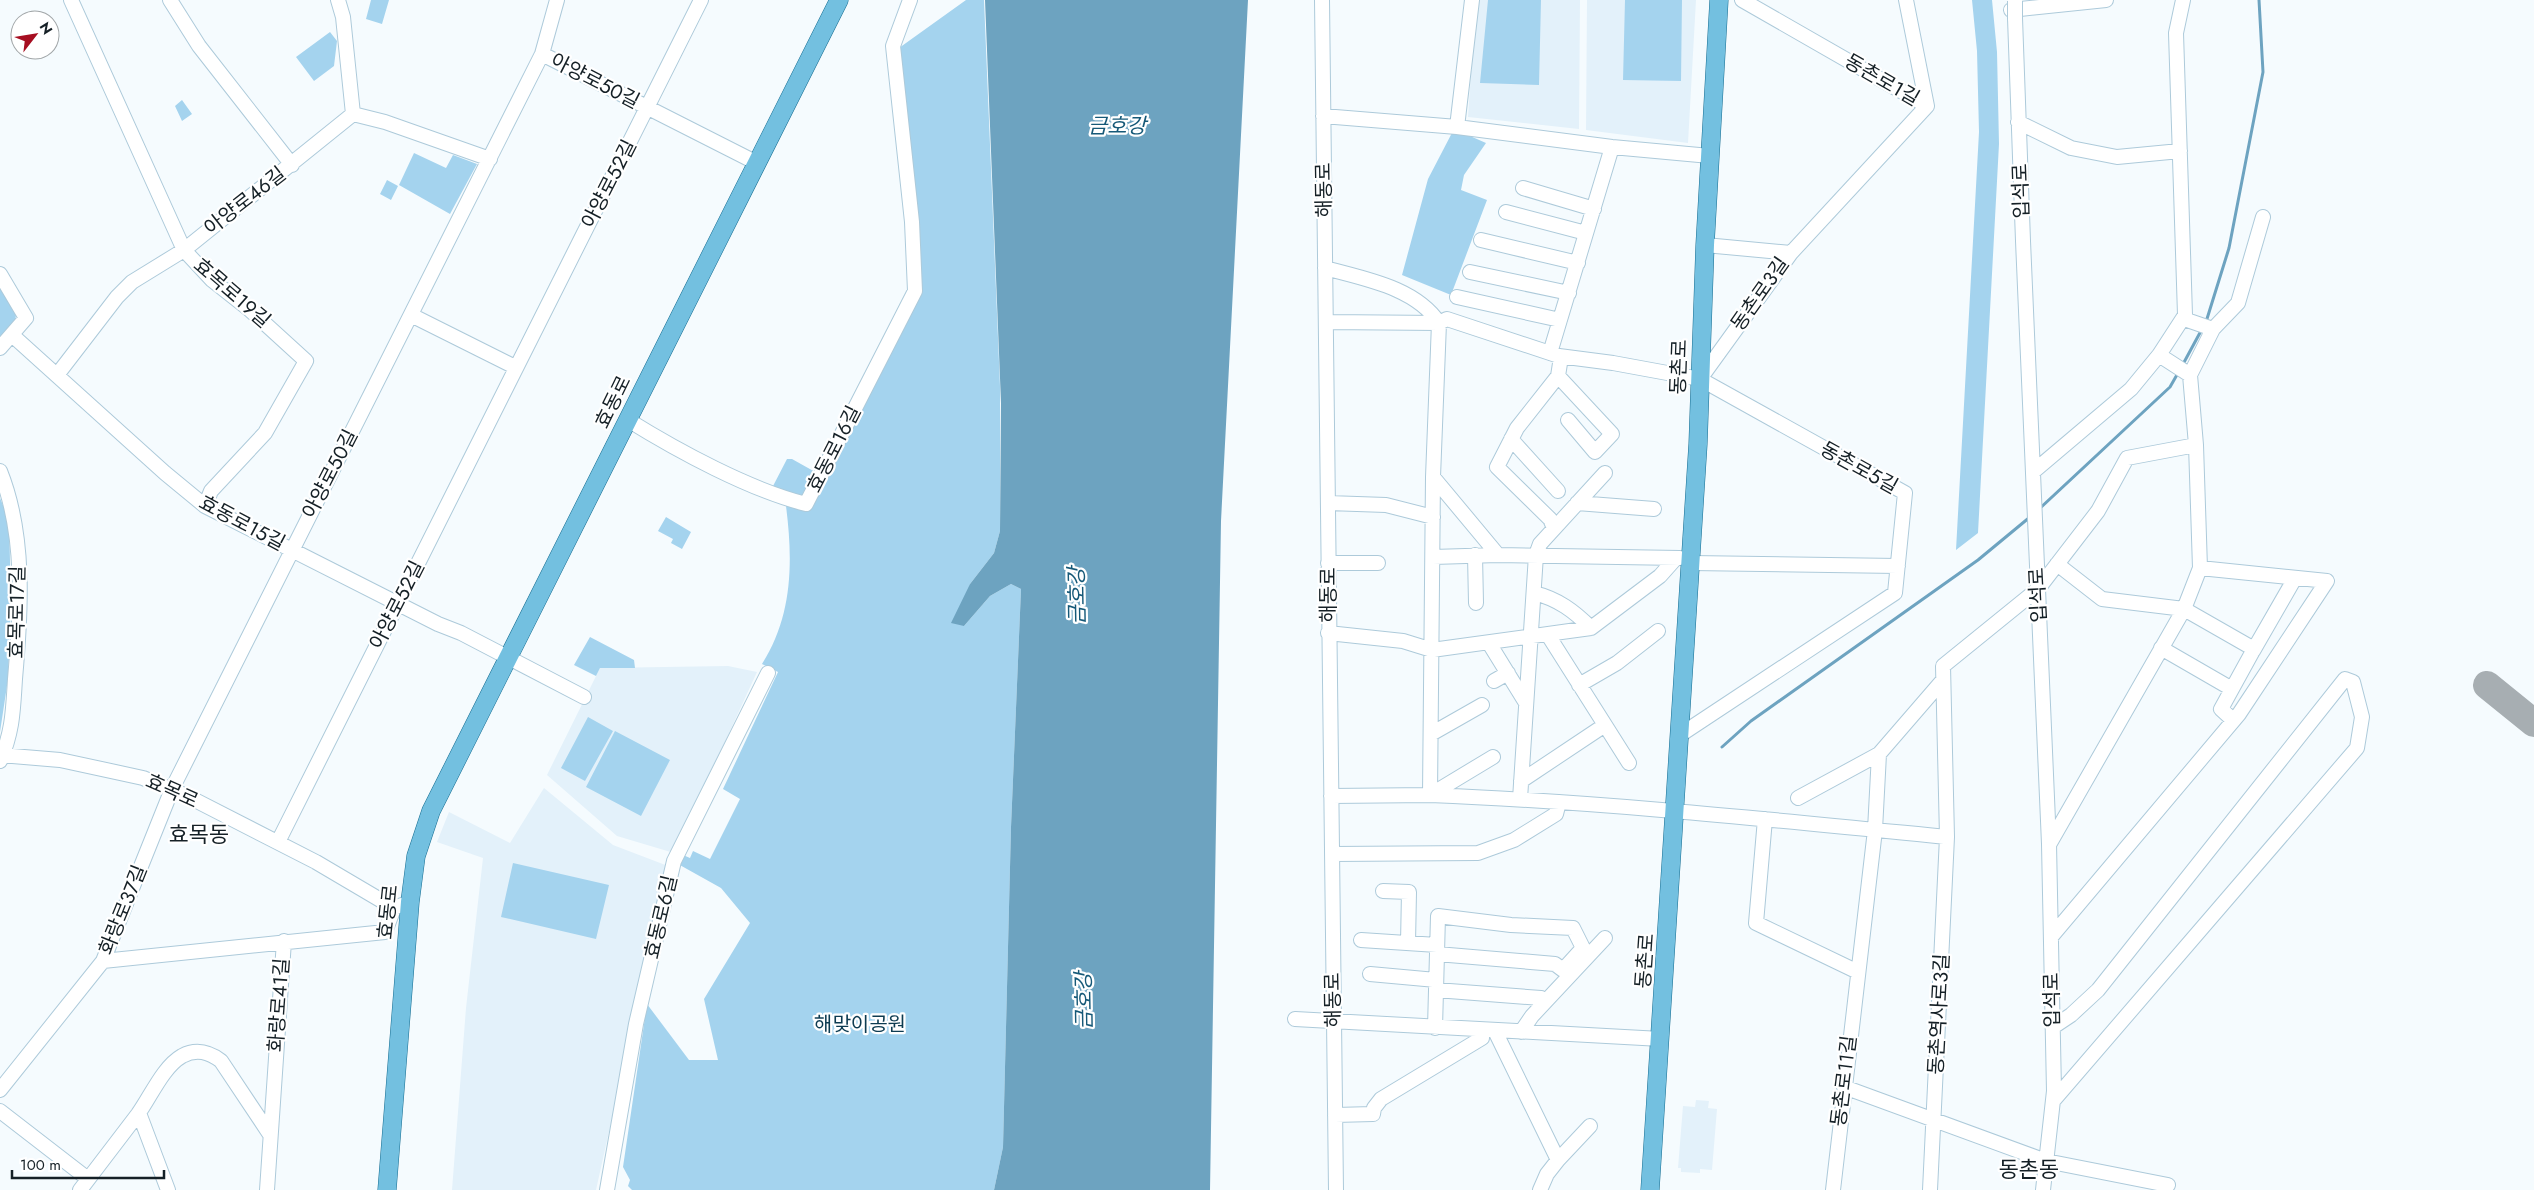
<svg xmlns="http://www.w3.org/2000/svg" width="2534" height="1190" viewBox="0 0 2534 1190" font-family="Jost,'Noto Sans KR',sans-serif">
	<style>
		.built { fill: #e3f1fa }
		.green { fill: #a4d3ee }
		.water { fill: #6da3c0 }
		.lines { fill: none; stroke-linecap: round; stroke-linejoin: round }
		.stream { stroke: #6da3c0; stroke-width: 3 }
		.taxiway { stroke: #a7aeb2; stroke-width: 28 }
		.minor-casing { stroke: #adcada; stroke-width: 16 }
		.major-casing { stroke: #166d91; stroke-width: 19 }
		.minor { stroke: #fff; stroke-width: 14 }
		.major { stroke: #73c0e0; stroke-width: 18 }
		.minor-bridge-casing { stroke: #adcada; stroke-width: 16; stroke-linecap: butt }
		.minor-bridge { stroke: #fff; stroke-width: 14 }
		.labels { text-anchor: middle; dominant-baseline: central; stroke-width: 4.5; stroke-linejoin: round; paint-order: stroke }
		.street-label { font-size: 20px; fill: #152026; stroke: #fff }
		.park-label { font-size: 20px; fill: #0d3b51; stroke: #fff }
		.water-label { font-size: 21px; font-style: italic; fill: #165978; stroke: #fff }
		.quarter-label { font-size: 22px; fill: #152026; stroke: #fff }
	</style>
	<rect width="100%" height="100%" fill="#f5fbfe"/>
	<path class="built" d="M1476,0H1580L1579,129L1468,117Z
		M1587,0H1696L1688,143L1586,130Z
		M728,666L757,672L674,853L617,836L547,775L600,668Z
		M544,788L613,845L668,866L596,1190H452L466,1008L483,858L437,842L449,812L510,843Z
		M1696,1100L1709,1101L1708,1108L1717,1109L1712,1170L1700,1169V1173L1681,1172V1168H1678L1683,1106L1695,1107Z"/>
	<path class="green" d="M371,0H389L382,24L366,19Z
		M966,0H984L1000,386V531L994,553L970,584L964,626L990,596L1011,584L1021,589L1011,827L1003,1147L994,1190H632L628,1186L630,1180L623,1167L647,1004L689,1060H718L704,999L750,923L721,888L678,864L683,855L690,858L693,851L710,859L740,799L723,789L778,672L762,664C793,615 793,561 786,506L806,511L916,299L899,48Z
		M1488,0H1541L1539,85L1480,83Z
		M1625,0H1682L1681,81L1623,80Z
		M1972,0H1992L1997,52L1999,144L1978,533L1956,550L1979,132L1977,51Z
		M330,32L337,41L334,66L314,81L296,57Z
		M182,100L192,114L182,121L175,106Z
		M1454,129L1486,143L1464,175L1461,190L1487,200L1451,295L1402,275L1428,179Z
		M414,153L446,168L453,155L477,164L450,214L399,185Z
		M387,180L398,186L391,200L380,194Z
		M0,287L16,314L15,324L0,337Z
		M787,459H792L817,473L805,497L772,488Z
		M0,498L9,520L11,602L8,679L0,732Z
		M666,517L691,532L682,549L671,543L673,539L658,531Z
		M590,637L634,660L635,668H600L596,676L574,665Z
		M588,717L613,731L585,781L561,768Z
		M615,731L670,760L641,816L586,787Z
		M513,863L609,885L596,939L501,917Z"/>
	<path class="water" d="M985,0H1248L1221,521L1210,1190H994L1003,1147L1011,827L1021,589L1011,584L990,596L964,626L951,623L970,584L994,553L1000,531L1001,403Z"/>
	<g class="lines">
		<path class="stream" d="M2206,322L2229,248L2263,72L2259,0
			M2182,366L2202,329
			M2038,510L2170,387L2178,373
			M1722,747L1751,721L1978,560L2030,517"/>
		<path class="taxiway" d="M2487,685L2534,723"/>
		<defs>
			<path id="minor" d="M71,0L184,250L212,280L250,310L306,361L265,433L211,491L205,506
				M170,0L199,46L292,165
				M1322,0L1336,1190
				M1742,0L1927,106
				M1906,0L1927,106
				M2011,10L2106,0
				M2015,18L2023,241L2049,844L2054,1091L2043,1190
				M542,54L757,163
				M353,114L385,122L490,159
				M1323,116L1457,127L1472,0
				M2018,122L2071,148L2117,157L2180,151
				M1457,127L1612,147L1710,156
				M1523,188L1594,209
				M1506,212L1586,233
				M1481,240L1578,263
				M1705,245L1791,253
				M1325,268C1364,279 1415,287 1439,323L1433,477L1430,795L1331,796
				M1470,272L1569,293
				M0,274L26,318L0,348
				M1457,297L1560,320
				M411,315L515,367
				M2184,319L2213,329
				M1326,322L1439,323L1447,319L1559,356L1613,363L1700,379L1905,493L1895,593L1680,735
				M12,335L165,473L205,506L438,624L461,633L584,697
				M1550,353L1612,147
				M2159,355L2190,375
				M1561,357L1558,376L1612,434L1595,452L1568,420
				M57,375L117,297L132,282L184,250L353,114L343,17L338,0
				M1700,379L1791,253L1927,106
				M628,420C678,451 750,490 806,504L915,291L912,222L893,46L910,0
				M1511,439L1558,491
				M0,471C26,536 21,611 15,679C13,710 13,731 0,761
				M2033,472L2131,389L2159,355L2185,315L2176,33L2183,0
				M1433,477L1498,555
				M1328,503L1386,505L1433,517
				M1577,503L1654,509
				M1554,528L1550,519L1497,467L1517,428L1558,376
				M1475,555L1476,603
				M1433,557L1498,555L1680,558
				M1328,563H1378
				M1691,563L1898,566
				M2057,564L2102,599L2184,609L2254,649L2221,709L2233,720
				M1534,593C1558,599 1574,611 1591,628
				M1328,633L1403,641L1432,650L1591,628L1660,576L1676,558
				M1489,643L1526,703
				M2161,648L2232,689
				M2253,651L2295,578
				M1494,681L1508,673
				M1579,685L1617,663L1658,631
				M1605,725L1629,763
				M1431,734L1482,705
				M0,755L60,760L143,778L189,797L316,862L394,908L410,902
				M1521,781L1605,725L1548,635
				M1430,795C1603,802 1775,820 1947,837
				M1430,795L1493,757
				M1798,798L1879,754L1943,680
				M1520,799L1536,555L1540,544L1605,473
				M1765,819L1756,923L1858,972
				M278,842L701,0
				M2050,843L2184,609L2200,568L2196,445L2190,375L2213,329L2238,303L2263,217
				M1332,854L1478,853L1514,840L1556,814L1559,802
				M1383,891L1409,892L1408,943
				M2051,937L2239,714L2327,581L2200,568
				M1361,940L1437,945
				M103,961L385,932L394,908
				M1370,974L1436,980
				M1436,990L1541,998L1546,1001
				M1295,1019L1661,1039
				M2053,1027L2071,1015L2098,990L2345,679L2353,682L2362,717L2357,748L2053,1101
				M1435,1028L1438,916L1511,925L1573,928L1583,948L1563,970L1555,964L1437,954
				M1495,1031L1558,1160L1547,1174L1540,1190
				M1521,1032L1532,1016L1605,938
				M1844,1087L2046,1161L2168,1185
				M0,1090L103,961L172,789L542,54L557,0
				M0,1111L88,1179
				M139,1113L168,1190
				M1335,1115L1373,1114L1374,1108L1381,1099L1482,1038V1030
				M1558,1160L1590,1126
				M80,1190C99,1165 119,1139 138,1114C151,1096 163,1067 182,1056C197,1048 209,1052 221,1061L269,1133
				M267,1190L284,941
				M607,1190L636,1024L674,861L768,673
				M1833,1190L1875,830L1879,754
				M1930,1190L1947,837L1943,666L2038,589L2098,511L2127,458L2196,445"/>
			<path id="major" d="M387,1190L410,902L416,856L431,811L839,0
				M1650,1190L1698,444L1705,245L1719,0"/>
		</defs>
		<use href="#minor" class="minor-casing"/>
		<use href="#major" class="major-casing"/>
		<use href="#minor" class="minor"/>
		<use href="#major" class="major"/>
		<defs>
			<path id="minor-bridge" d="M2015,1V18"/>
		</defs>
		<use href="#minor-bridge" class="minor-bridge-casing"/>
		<use href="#minor-bridge" class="minor-bridge"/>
	</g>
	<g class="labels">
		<g class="street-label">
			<text transform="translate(1882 80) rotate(30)">동촌로1길</text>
			<text transform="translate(595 81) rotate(27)">아양로50길</text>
			<text transform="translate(609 184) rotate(-63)">아양로52길</text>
			<text transform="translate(1324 190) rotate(-91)">해동로</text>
			<text transform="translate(2021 191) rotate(-92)">입석로</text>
			<text transform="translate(245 201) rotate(-38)">아양로46길</text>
			<text transform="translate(232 293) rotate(41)">효목로19길</text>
			<text transform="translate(1760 294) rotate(-55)">동촌로3길</text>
			<text transform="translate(1679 367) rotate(-88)">동촌로</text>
			<text transform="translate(613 402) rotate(-64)">효동로</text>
			<text transform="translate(834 449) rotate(-63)">효동로16길</text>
			<text transform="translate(1859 468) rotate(29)">동촌로5길</text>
			<text transform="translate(330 474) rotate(-63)">아양로50길</text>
			<text transform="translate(242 523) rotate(28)">효동로15길</text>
			<text transform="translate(1328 595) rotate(-90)">해동로</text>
			<text transform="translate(2038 595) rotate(-93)">입석로</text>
			<text transform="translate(397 605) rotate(-63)">아양로52길</text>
			<text transform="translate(17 612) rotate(-89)">효목로17길</text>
			<text transform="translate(172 791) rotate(24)">효목로</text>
			<text transform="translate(123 910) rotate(-68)">화랑로37길</text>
			<text transform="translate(388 912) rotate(-84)">효동로</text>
			<text transform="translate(661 917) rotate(-77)">효동로6길</text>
			<text transform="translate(1645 961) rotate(-86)">동촌로</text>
			<text transform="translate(1333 1000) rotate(-91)">해동로</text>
			<text transform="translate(2052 1000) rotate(-91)">입석로</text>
			<text transform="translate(279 1005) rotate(-86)">화랑로41길</text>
			<text transform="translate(1939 1014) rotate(-87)">동촌역사로3길</text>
			<text transform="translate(1844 1081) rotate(-83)">동촌로11길</text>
		</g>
		<g class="park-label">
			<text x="860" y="1024">해맞이공원</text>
		</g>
		<g class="water-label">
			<text x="1117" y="126">금호강</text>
			<text transform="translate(1077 596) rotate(-91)">금호강</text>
			<text transform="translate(1084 1001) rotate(-91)">금호강</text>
		</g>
		<g class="quarter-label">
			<text x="199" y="834">효목동</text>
			<text x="2029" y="1169">동촌동</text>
		</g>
	</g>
	<g transform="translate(35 35) rotate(59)"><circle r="24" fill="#ffffff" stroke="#a1a6a8"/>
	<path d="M0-4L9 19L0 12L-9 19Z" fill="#a60e21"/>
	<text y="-8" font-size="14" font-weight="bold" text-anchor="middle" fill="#152026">N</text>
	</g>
	<path d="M12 1170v8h152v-8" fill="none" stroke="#152026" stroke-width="2.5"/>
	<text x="20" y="1170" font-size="15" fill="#152026" stroke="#ffffff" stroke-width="4" paint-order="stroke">100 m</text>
</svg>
